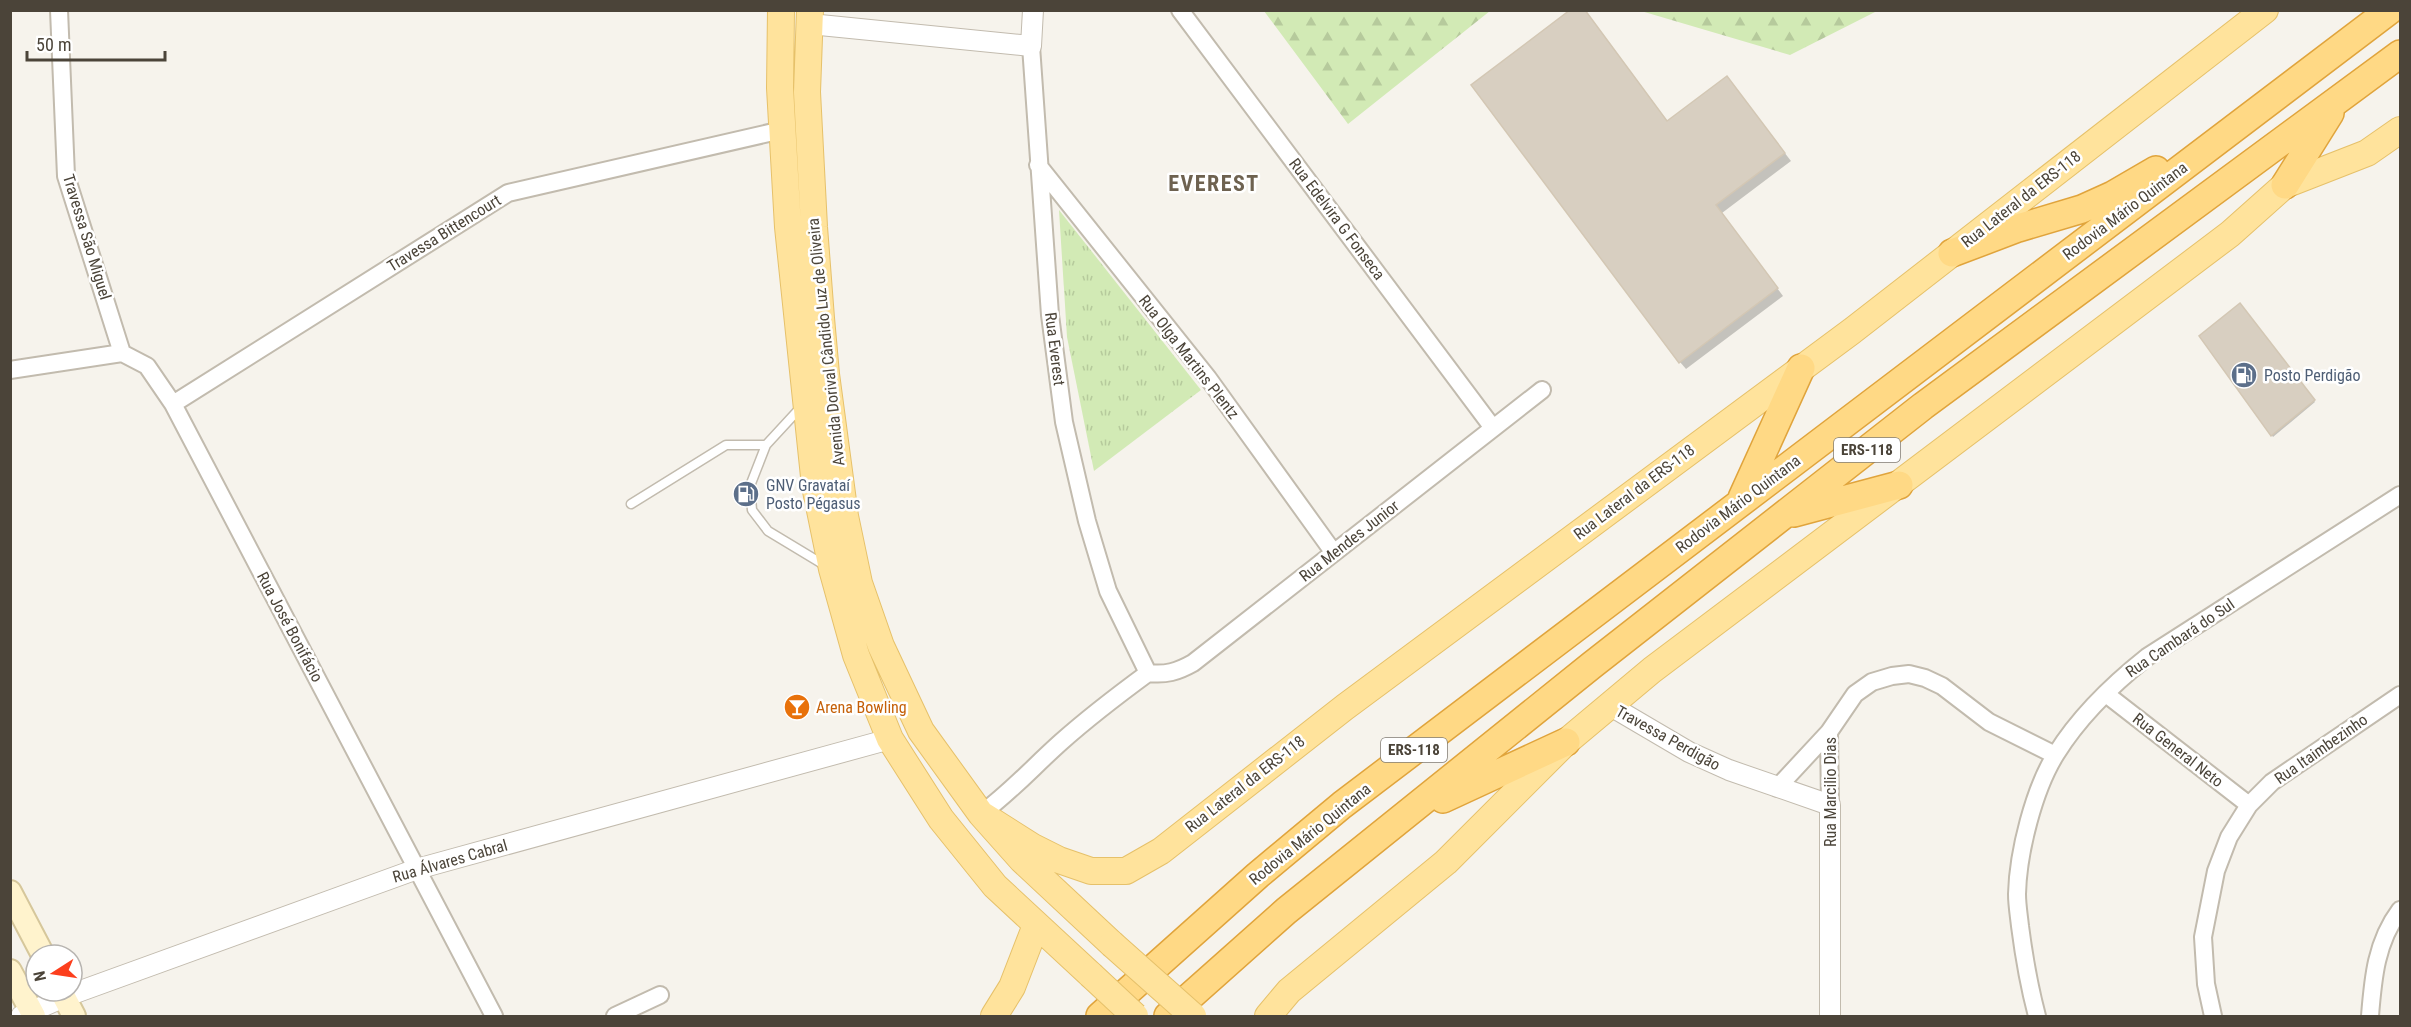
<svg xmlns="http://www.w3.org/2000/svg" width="2411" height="1027" viewBox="0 0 2411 1027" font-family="'Roboto Condensed',sans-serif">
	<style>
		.forest { fill: url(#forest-firs) }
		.park { fill: url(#park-tufts) }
		.shadow { fill: #0003 }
		.building { fill: #d8cfc1; stroke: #d3c7b4; stroke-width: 1.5 }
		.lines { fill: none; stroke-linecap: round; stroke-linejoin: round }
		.service-casing { stroke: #c2bbae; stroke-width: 11 }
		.minor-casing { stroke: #c2bbae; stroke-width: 20 }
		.tertiary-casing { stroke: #c2bbae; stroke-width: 22 }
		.secondary-casing { stroke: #d6c79b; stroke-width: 26 }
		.primary-casing { stroke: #e6c16a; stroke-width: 28 }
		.trunk-casing { stroke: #e0a43c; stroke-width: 30 }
		.service { stroke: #fff; stroke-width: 8 }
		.minor { stroke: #fff; stroke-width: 16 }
		.tertiary { stroke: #fff; stroke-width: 20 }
		.secondary { stroke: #fff3cd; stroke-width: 22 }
		.primary { stroke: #ffe39c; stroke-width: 26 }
		.trunk { stroke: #ffd985; stroke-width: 27 }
		.primary-bridge-casing { stroke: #e6c16a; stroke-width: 28; stroke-linecap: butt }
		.primary-bridge { stroke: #ffe39c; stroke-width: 26 }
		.labels { text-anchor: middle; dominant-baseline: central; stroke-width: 5; stroke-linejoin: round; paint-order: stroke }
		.shield { fill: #fff; stroke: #817c74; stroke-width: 1.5 }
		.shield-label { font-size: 15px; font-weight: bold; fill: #4b4439 }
		.street-label { font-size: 16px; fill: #4b4439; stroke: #fff }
		.service-label { font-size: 16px; fill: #4e5e75; stroke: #fff; text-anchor: start }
		.food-label { font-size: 16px; fill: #c56008; stroke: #fff; text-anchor: start }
		.district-label { font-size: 22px; font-weight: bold; letter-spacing: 1.5px; fill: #6e6250; stroke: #fff }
	</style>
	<defs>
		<pattern id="forest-firs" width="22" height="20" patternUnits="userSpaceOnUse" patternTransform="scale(1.5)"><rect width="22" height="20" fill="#d2eab5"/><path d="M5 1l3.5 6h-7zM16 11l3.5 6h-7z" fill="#b6ca9c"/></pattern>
		<pattern id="park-tufts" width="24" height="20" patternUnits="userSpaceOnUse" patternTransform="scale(1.5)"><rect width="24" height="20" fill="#d2eab5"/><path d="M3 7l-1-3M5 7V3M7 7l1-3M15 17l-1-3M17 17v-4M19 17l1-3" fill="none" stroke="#b6ca9c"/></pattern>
	</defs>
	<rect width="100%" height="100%" fill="#f6f3ec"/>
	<path class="forest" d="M1264,11H1490L1348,124Z
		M1641,11H1877L1790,55Z"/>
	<path class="park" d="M1059,210L1201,390L1094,471L1067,337Z"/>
	<path class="shadow" d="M1585,10L1668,122L1727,78L1791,161L1722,213L1783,296L1686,369L1680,362Z
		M2240,305L2315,402L2273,437L2201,336Z"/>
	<path class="building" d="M1570,10H1585L1667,121L1727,76L1785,153L1716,205L1778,288L1679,363L1471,85Z
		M2240,303L2315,400L2271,436L2199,336Z"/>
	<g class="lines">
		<defs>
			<path id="service" d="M802,406L766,445L750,486L752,510L768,531L826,566
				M631,504L726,445H766"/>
			<path id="minor" d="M59,10L66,176L122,353
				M1180,10L1493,428
				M1031,46L1050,315L1064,422L1087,521L1108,591L1148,673
				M1038,165L1208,378L1334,553
				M10,370L122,353L147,366L173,404L494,1016
				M173,404L508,193L782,130
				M1148,673C1166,675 1177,672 1193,663L1542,390
				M2106,694L2249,805
				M1829,732L1830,805
				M1777,788L1829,732L1855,694L1872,682L1892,676L1909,674L1925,678L1942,686L1989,722L2055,755
				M981,814C1012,791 1033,767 1061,742C1088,718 1118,695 1148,673
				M615,1016L660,995
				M2037,1016C2029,986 2024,957 2020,926C2019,916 2017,905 2017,894C2018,852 2034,789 2056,754C2079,717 2113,684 2147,657L2400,495
				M2213,1016L2206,984L2203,937L2216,871L2229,837L2249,805L2272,782L2400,695
				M2370,1016C2373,978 2376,942 2400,910"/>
			<path id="tertiary" d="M810,24L1031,46L1033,10
				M1609,705L1689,752L1729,770L1830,805V1016
				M21,1016L64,997L417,869L890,739"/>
			<path id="secondary" d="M10,892L43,955
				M10,971L34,1016
				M61,991L74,1016"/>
			<path id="primary" d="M781,10L780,88L788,227L815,486L832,569L856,655L890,739L941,819L995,886L1091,975
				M810,10L807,92L814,227L821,318L826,374L845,516L859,583L881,646L921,731L981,814L1022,860L1112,944
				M981,814L1033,847L1059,860L1091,871H1126L1161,851L1345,707L1852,331L2265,10
				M994,1016L1012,987L1036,925
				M1268,1016L1289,991L1446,862L1566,742L1652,670L2230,234L2285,185L2367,153L2400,130"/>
			<path id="trunk" d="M2285,185L2330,113
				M1952,253L2018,228L2082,209L2113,195L2156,170
				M1742,498L1801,368
				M1794,513L1899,485
				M1443,799L1566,742
				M1100,1016L1258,875L1342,805L2390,10
				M1168,1016L1286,911L1592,665L1923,406L2400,54"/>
		</defs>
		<use href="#service" class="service-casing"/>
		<use href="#minor" class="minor-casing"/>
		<use href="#tertiary" class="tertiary-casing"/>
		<use href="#secondary" class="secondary-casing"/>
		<use href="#primary" class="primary-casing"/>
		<use href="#trunk" class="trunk-casing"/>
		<use href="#service" class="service"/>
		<use href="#minor" class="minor"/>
		<use href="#tertiary" class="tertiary"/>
		<use href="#secondary" class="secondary"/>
		<use href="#primary" class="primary"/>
		<use href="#trunk" class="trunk"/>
		<defs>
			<path id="primary-bridge" d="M1112,944L1193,1016
				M1091,975L1135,1016"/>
		</defs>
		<use href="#primary-bridge" class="primary-bridge-casing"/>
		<use href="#primary-bridge" class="primary-bridge"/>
	</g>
	<defs>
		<symbol id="fuel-disc" viewBox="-11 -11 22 22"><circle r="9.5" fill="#5c6f8a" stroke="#fff"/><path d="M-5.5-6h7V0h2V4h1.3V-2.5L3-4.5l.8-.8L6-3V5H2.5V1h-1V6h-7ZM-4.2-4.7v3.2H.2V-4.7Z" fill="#fff"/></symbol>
		<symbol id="bar-disc" viewBox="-11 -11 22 22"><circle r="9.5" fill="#e8710a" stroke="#fff"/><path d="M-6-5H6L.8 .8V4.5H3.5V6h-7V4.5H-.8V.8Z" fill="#fff"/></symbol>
	</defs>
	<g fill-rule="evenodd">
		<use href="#fuel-disc" x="2229" y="360" width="30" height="30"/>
		<use href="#fuel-disc" x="731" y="479" width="30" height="30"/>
		<use href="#bar-disc" x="782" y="692" width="30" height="30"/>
	</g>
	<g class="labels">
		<g class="shield">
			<rect x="1834" y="438" width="66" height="24" rx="4.5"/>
			<rect x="1381" y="738" width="66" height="24" rx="4.5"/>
		</g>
		<g class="shield-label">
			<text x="1867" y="450">ERS-118</text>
			<text x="1414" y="750">ERS-118</text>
		</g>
		<g class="street-label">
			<text transform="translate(2021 199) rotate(-38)">Rua Lateral da ERS-118</text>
			<text transform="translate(2125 211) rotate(-37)">Rodovia Mário Quintana</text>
			<text transform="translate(1337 219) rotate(53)">Rua Edelvira G Fonseca</text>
			<text transform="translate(444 233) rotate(-32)">Travessa Bittencourt</text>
			<text transform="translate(87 237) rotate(73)">Travessa São Miguel</text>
			<text transform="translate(826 342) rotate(-96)">Avenida Dorival Cândido Luz de Oliveira</text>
			<text transform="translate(1055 349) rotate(83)">Rua Everest</text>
			<text transform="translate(1189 357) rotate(52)">Rua Olga Martins Plentz</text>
			<text transform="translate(1634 492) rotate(-37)">Rua Lateral da ERS-118</text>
			<text transform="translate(1738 504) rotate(-37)">Rodovia Mário Quintana</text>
			<text transform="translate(1349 541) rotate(-38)">Rua Mendes Junior</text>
			<text transform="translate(290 627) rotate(62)">Rua José Bonifácio</text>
			<text transform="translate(2180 638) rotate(-34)">Rua Cambará do Sul</text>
			<text transform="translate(1668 738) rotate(29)">Travessa Perdigão</text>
			<text transform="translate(2321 749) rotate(-35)">Rua Itaimbezinho</text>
			<text transform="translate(2178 750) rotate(38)">Rua General Neto</text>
			<text transform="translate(1245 784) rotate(-38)">Rua Lateral da ERS-118</text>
			<text transform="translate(1830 792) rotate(-90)">Rua Marcilio Dias</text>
			<text transform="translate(1310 834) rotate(-39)">Rodovia Mário Quintana</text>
			<text transform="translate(450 861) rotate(-16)">Rua Álvares Cabral</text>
		</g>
		<g class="service-label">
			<text x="2264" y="375">Posto Perdigão</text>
			<text x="766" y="485">GNV Gravataí<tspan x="766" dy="18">Posto Pégasus</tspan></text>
		</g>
		<g class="food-label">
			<text x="816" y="707">Arena Bowling</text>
		</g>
		<g class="district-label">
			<text x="1214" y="183">EVEREST</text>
		</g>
	</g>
	<rect width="2411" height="1027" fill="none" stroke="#4b4439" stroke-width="24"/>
	<g transform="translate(54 973) rotate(258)"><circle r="28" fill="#ffffff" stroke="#b7b4b0" stroke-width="1.5"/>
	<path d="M0-4.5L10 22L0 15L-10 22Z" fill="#fc3f1d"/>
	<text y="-9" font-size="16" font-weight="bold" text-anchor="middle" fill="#4b4439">N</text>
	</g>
	<path d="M27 51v9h138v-9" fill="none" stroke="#4b4439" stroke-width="3"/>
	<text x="36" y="51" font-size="18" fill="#4b4439" stroke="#ffffff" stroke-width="4.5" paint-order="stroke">50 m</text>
</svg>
